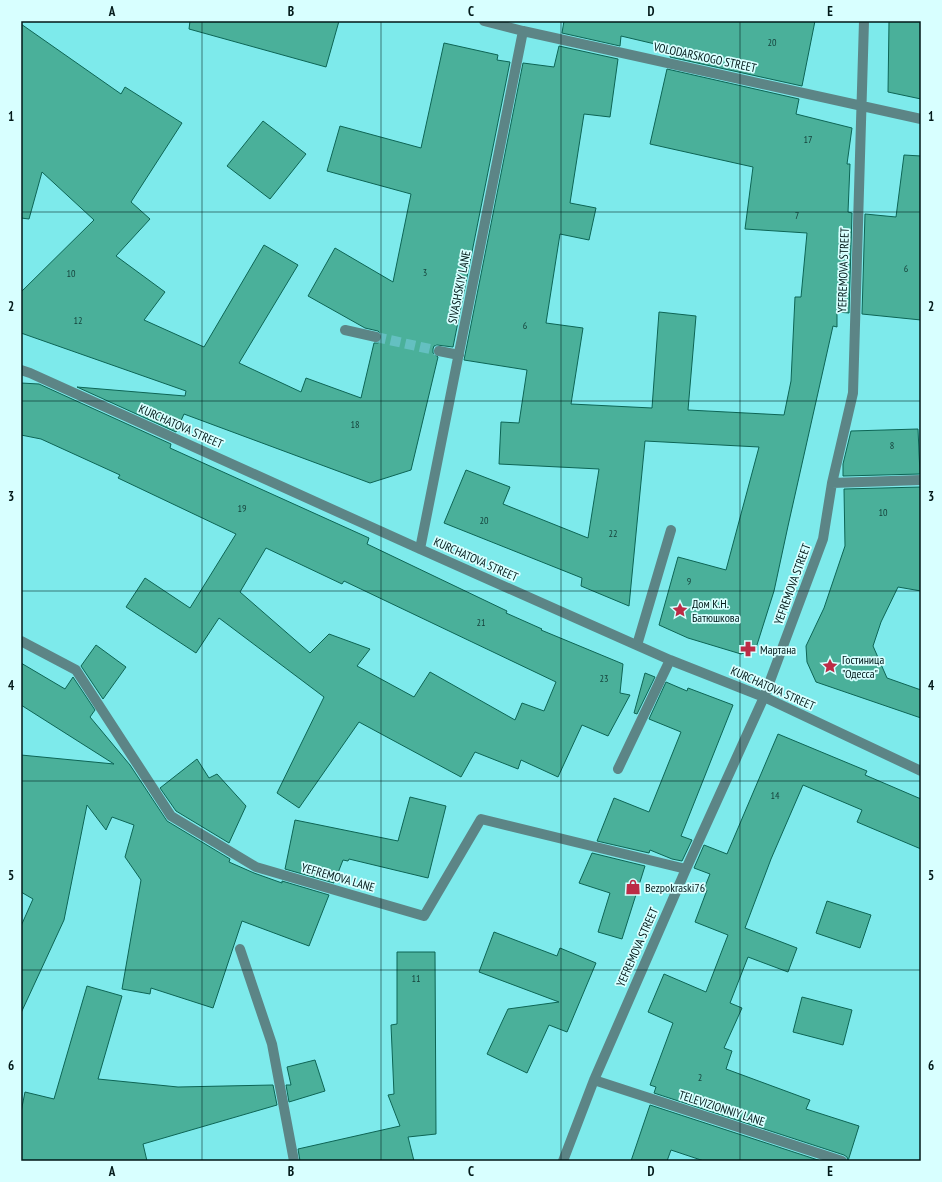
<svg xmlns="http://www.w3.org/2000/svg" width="942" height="1182" viewBox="0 0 942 1182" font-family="'PT Sans Narrow',sans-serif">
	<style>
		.building { fill: #4ab09a; stroke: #0d6555; fill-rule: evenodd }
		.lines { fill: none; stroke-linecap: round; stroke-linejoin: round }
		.minor-tunnel { stroke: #64c0c1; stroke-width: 10; stroke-dasharray: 10 5; stroke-linecap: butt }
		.minor { stroke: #5c8586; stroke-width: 10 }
		.grid { fill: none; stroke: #021919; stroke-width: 1; stroke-opacity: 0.55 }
		.labels { text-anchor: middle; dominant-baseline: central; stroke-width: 3.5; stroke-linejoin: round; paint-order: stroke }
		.number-label { font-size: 10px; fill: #143f39 }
		.street-label { font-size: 12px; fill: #021919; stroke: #d8ffff }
		.poi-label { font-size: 12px; fill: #021919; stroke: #d8ffff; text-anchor: start }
		.neatline { fill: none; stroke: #021919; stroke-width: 1.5 }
		.grid-label { font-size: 13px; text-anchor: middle; font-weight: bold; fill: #021919 }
	</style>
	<rect width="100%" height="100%" fill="#7deaeb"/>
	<path class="building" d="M190,21H339L326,67L189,29Z
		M564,21H815L802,86L670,57L672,48L621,36L620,46L562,33Z
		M889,21H921V99L888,92Z
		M21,24L121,94L125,87L182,123L131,202L150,219L116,256L165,292L144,320L204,347L264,245L298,265L239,363L301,392L306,378L361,398L374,343H378L381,341L382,338V335L378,331L365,328L308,296L335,248L393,282L411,194L327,171L340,126L421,148L444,43L498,55L497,60L510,62L453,347L437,345L434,346L433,349V353L438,357L411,470L370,483L184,414L176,432L77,387L185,396L186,391L21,333V292L94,220L42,172L29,219L21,218Z
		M559,46L618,59L610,117L584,114L570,203L596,208L589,240L560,234L546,323L583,328L571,404L652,408L659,312L696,316L688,410L784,415L791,381L795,297H801L807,233L745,229L753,167L650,144L667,69L799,99L796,114L852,128L847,164H850L848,212L852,213L849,313L837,312V327L833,326L788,526L774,591L756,648L741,654L688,638L659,625L678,557L726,570L759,447L645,441L629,606L581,586L582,578L444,523L466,470L510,487L503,504L588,538L599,469L499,464L501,422L519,423L527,370L464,360L523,63L554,67Z
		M263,121L306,154L270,199L227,166Z
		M904,155L921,156V320L862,314L865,214L896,217Z
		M21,383L39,384L171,444L170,448L369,538L367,544L507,611L506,613L542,629L541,630L623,664L620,693L630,695L608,736L582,725L558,777L521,760L518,769L475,752L461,777L359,722L299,808L277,793L324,697L219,618L196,653L126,607L145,578L190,608L236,534L118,478L120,475L41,439L21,435ZM266,548L342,584L344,581L556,682L544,711L522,703L515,720L430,672L414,697L357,666L370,649L329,634L310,653L240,592Z
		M918,429L920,474L843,476V464L851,431Z
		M921,487V591L898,587L881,622L873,646L887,678L921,690V718L816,682L807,662L806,646L824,608L845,546L844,489Z
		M96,645L126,667L103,699L81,666Z
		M21,663L65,689L73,677L95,710L90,717L130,765L167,821L230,859L229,862L254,873L282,883V881L329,895L309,946L242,921L213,1008L151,988L150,994L122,989L141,880L125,857L134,825L112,817L106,830L87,805L64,920L21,1013V926L33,899L21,892V755L114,764L21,705Z
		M645,673L655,677L637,714L634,713Z
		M666,682L687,691L688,688L733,705L681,836L692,840L682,861L672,859L650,850L649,853L597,841L614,798L649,812L681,732L649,719Z
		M778,734L867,771L865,775L921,799V849L857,822L862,810L803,785L771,859L745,928L797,948L788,972L748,957L730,1003L742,1008L724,1048L732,1051L726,1069L810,1100L806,1109L859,1126L848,1161L847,1157L844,1155L654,1093L656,1087L650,1085L673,1023L648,1012L664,974L706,992L728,935L695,922L707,890L704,889L710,874L694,868L704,845L727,854Z
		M197,759L209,778L217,774L246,806L229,843L176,811L160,788Z
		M410,797L446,806L428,878L349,859L348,861L343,860L334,883L285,869L295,820L398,841Z
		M592,853L645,866L622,939L598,932L610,893L579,883Z
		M827,901L871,915L860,948L816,933Z
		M494,932L557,956L560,948L596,963L567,1032L549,1025L527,1073L487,1054L508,1009L559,1002L479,972Z
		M397,952H435L436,1134L408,1137L414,1161H300L298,1149L400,1126L388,1095L394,1094L391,1025L397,1024Z
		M87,986L122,996L98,1079L178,1087L273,1085L277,1105L143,1144L147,1161H21V1112L25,1092L54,1099Z
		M802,997L852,1010L843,1045L793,1032Z
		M315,1060L325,1091L289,1102L286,1085H291L287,1067Z
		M650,1105L821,1161H704L671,1150L667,1161H631Z"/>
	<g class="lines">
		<path class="minor-tunnel" d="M376,337L439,351"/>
		<path class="minor" d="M484,21L523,31L921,119
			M345,330L376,337
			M439,351L459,355
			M21,370L30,373L420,549L670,660L764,697L921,771
			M832,483L921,480
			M420,549L523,31
			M21,641L76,670L171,816L256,867L424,916L481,819L686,869
			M637,645L671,530
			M618,769L670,660
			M240,949L272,1044L294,1161
			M594,1080L842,1161
			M563,1161L594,1080L686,869L764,697L823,539L832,483L853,393L864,21"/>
	</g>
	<path class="grid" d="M202,21V1161M381,21V1161M561,21V1161M740,21V1161M21,212H921M21,401H921M21,591H921M21,781H921M21,970H921"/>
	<defs>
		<symbol id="sight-bare" viewBox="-9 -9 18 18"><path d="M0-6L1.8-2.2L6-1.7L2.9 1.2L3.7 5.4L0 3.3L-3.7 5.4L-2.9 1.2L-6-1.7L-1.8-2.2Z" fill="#bc2c46" stroke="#d8ffff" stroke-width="2.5" paint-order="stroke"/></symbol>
		<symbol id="pharmacy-bare" viewBox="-9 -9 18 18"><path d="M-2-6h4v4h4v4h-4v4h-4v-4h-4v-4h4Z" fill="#bc2c46" stroke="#d8ffff" stroke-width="2.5" paint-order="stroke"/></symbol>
		<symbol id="shop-bare" viewBox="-9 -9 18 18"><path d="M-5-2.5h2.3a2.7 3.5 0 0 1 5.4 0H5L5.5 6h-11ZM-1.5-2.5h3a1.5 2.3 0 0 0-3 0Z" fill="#bc2c46" stroke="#d8ffff" stroke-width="2.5" paint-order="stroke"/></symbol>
	</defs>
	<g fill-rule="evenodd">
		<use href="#sight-bare" x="669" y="599" width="22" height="22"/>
		<use href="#pharmacy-bare" x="737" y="638" width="22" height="22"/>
		<use href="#sight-bare" x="819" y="655" width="22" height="22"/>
		<use href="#shop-bare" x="622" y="876" width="22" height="22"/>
	</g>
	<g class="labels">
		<g class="number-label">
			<text x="772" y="42">20</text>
			<text x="808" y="139">17</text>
			<text x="797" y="215">7</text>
			<text x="906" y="268">6</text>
			<text x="425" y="272">3</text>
			<text x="71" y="273">10</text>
			<text x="78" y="320">12</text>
			<text x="525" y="325">6</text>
			<text x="355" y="424">18</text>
			<text x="892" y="445">8</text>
			<text x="242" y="508">19</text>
			<text x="883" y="512">10</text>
			<text x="484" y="520">20</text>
			<text x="613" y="533">22</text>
			<text x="689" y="581">9</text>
			<text x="481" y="622">21</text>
			<text x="604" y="678">23</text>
			<text x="775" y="795">14</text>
			<text x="416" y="978">11</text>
			<text x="700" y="1077">2</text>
		</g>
		<g class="street-label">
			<text transform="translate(705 57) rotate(12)">VOLODARSKOGO STREET</text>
			<text transform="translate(843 270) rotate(-88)">YEFREMOVA STREET</text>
			<text transform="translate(459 287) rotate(-79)">SIVASHSKIY LANE</text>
			<text transform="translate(181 426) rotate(24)">KURCHATOVA STREET</text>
			<text transform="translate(476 559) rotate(24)">KURCHATOVA STREET</text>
			<text transform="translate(792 584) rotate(-70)">YEFREMOVA STREET</text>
			<text transform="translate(773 688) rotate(24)">KURCHATOVA STREET</text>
			<text transform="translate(338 877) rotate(16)">YEFREMOVA LANE</text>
			<text transform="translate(637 947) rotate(-66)">YEFREMOVA STREET</text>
			<text transform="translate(722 1108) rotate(18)">TELEVIZIONNIY LANE</text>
		</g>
		<g class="poi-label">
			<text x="692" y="603">Дом К.Н.<tspan x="692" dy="14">Батюшкова</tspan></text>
			<text x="760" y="649">Мартана</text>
			<text x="842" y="659">Гостиница<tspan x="842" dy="14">"Одесса"</tspan></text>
			<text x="645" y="887">Bezpokraski76</text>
		</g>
	</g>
	<rect width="942" height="1182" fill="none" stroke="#d8ffff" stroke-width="44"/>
	<rect x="22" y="22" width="898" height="1138" class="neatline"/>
	<g class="grid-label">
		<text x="112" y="16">A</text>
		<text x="291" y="16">B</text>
		<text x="471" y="16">C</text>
		<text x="651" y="16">D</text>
		<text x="830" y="16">E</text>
		<text x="11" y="121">1</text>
		<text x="931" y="121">1</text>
		<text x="11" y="311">2</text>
		<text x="931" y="311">2</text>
		<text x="11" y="501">3</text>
		<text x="931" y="501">3</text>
		<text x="11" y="690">4</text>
		<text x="931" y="690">4</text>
		<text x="11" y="880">5</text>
		<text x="931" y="880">5</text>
		<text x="11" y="1070">6</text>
		<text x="931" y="1070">6</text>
		<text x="112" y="1176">A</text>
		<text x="291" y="1176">B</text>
		<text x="471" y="1176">C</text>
		<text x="651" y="1176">D</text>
		<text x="830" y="1176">E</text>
	</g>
</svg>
